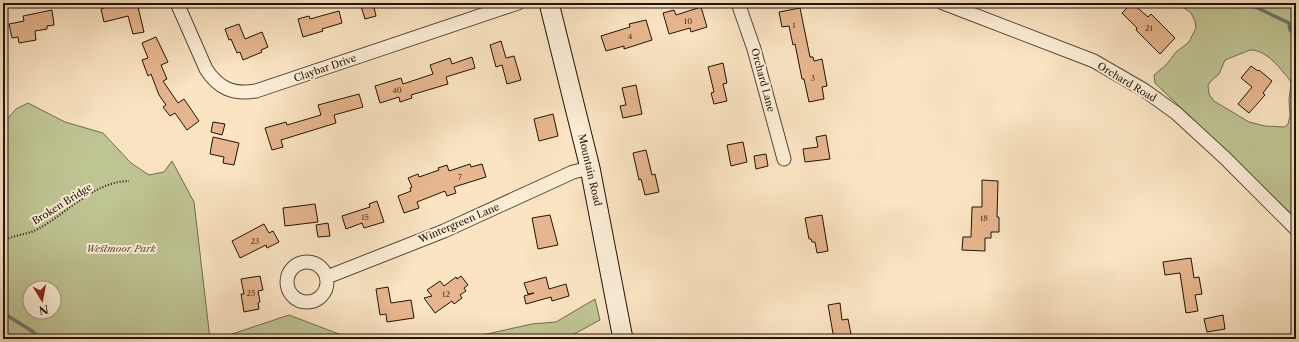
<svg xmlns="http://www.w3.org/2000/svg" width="1299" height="342" viewBox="0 0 1299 342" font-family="'Libre Caslon Text',serif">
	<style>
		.green { fill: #bfc493; stroke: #706c4e; fill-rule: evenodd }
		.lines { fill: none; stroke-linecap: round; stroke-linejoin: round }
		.stream { stroke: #6c7a6d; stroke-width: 3.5 }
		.building { fill: #e7b68e; stroke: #211308 }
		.street-casing { stroke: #574736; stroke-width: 15 }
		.secondary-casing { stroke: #211308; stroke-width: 21 }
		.path { stroke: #211308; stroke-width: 2; stroke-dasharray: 1 2; stroke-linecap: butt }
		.street { stroke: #fcedd7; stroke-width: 13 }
		.secondary { stroke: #fcedd7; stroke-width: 19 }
		.labels { text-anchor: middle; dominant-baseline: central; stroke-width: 4; stroke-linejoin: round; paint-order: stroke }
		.number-label { font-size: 8px; fill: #523c2a }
		.street-label { font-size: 10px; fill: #211308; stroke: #fcedd7 }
		.park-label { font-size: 10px; font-style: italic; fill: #585139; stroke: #fcedd7 }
	</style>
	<rect width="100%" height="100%" fill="#fae4c2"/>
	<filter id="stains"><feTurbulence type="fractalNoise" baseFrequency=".005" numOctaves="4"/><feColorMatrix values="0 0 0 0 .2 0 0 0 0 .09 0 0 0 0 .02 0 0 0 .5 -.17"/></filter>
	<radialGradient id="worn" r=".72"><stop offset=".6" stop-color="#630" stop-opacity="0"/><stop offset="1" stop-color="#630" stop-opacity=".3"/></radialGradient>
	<path class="green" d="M1177,3H1296V218L1155,83L1154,75L1166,65L1176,52L1189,42L1196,28L1195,21L1191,13ZM1250,50C1268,50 1280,69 1290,80L1291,84L1289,100L1290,116L1288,124L1285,127L1265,126L1249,122L1214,101L1209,94L1208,86L1210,82L1219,74L1225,60Z
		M28,103L65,122L103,133L131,163L149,175L164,172L172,161L194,202L210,339H3V124L16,109ZM30,288H54V312H30Z
		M595,299L600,320L565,339H449L487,334L532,324L556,322Z
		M289,315L352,339H217Z"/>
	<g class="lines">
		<path class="stream" d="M1247,3L1289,23L1290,30L1296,36
			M3,313L32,331L40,339"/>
	</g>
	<path class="building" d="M119,3H136L137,8L138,7L144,32L133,34L128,16L104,22L101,9Z
		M360,3H373L376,16L365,19Z
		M1132,3L1148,17L1151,14L1175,38L1160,54L1136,30L1137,28L1122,13Z
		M701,7L707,27L691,32L690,28L669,34L663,13L674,10L676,15Z
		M800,8L810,57H813L814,61L822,59L827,86L822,87L824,99L809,102L804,79H802L795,44L793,45L789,26L782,27L779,12Z
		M52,10L54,25L47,26V29L35,31L36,40L19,43L18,37L12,38L9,24L24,21L23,16Z
		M339,11L342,23L322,29L323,31L303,37L298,19L309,16L310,19Z
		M646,20L652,40L624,49V46L606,51L601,36L630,27L629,24Z
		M239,24L245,39L262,32L268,47L261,50L262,52L243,60L240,52L237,53L231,39L229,40L225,29Z
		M156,37L168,62L161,65L167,79L163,81L178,103L184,99L199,121L187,130L175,113L170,116L163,107L166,105L159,95L151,74L148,76L142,60L148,58L142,43Z
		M501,41L506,58L514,56L521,80L507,84L502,65L496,67L490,45Z
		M472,57L475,68L446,77L448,84L411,95L412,98L400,102L399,97L380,103L375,86L401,78L403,84L433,74L430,65L450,58L452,64Z
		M723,63L727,83L723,84L727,101L714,104L711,93L714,92L708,67Z
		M1251,66L1258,71L1259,70L1272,81L1263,93L1265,95L1249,113L1238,104L1252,87L1241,78Z
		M636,85L642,114L623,118L620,106L626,105L622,88Z
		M359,94L363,107L334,115L336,123L281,140L283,147L272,150L265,128L286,122L287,125L321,115L318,105Z
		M553,114L558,136L539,141L534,119Z
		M213,122L225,124L222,135L211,132Z
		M826,135L830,159L805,162L803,149L818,147L816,137Z
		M213,137L239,143L234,165L223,163L224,157L210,154Z
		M743,142L747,162L731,166L727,145Z
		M646,150L652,175L655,174L659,192L645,195L641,179L639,180L633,153Z
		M766,154L768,166L756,169L754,156Z
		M470,164L471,167L482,164L486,177L454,187L456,193L447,196L445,191L417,202L419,208L404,213L398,196L411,191L410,188L412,187L408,178L418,174L419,177L439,170L438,168L447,165L449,171Z
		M982,180L998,181L997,217H999V232H991V238H985V251L962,250L963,237H971L972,207H982Z
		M377,201L384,222L364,228L362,223L346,229L342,216L370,207L369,204Z
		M315,204L318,222L285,226L283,208Z
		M550,215L558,245L538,249L532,218Z
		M822,215L828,251L817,253L815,242H812L811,239H809L805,218Z
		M328,223L330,236L318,237L316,225Z
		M264,224L269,233L273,231L279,242L267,248L266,245L240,258L232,241Z
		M1191,258L1194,278L1199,277L1202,294L1195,295L1198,311L1186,313L1180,273L1165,275L1163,262Z
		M260,276L263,290L258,291L260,302L258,303L259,309L244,312L241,294H244L241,279Z
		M461,276L468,285L464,288L466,291L460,295L462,298L454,304L452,301L435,313L424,298L432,296L427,290L440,281L444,286L456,277L457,279Z
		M546,277L549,289L566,284L569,296L552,301L551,297L526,304L524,296L534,293L528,294L524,283Z
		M388,287L391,303L411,300L414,318L387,322L386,314L380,315L376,289Z
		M840,303L842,320L848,319L852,339H834L828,305Z
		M1223,315L1225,329L1207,332L1204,319Z"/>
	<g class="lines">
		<defs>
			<path id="street" d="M177,3L206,69C218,88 233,95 256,91L518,3
				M738,3L754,49L784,159
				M943,3L1094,61L1144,90L1176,113L1225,158L1296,229
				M287 282a20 20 0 1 1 40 0a20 20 0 1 1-40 0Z
				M327,277L444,231L573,172L590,168"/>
			<path id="secondary" d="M549,3L590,168L623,339"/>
		</defs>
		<use href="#street" class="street-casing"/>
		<use href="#secondary" class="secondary-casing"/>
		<path class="path" d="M3,241C13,235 27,235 38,229C66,214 95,181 129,181"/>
		<use href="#street" class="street"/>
		<use href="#secondary" class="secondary"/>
	</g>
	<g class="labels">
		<g class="number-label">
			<text x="688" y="21">10</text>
			<text x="794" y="25">1</text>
			<text x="1149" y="28">21</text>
			<text x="630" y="36">4</text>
			<text x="813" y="78">3</text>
			<text x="397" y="90">40</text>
			<text x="460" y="177">7</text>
			<text x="365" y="217">15</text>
			<text x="984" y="218">18</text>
			<text x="255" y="241">23</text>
			<text x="251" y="293">25</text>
			<text x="446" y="294">12</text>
		</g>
		<g class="street-label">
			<text transform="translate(325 68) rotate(-19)">Claybar Drive</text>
			<text transform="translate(763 80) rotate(75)">Orchard Lane</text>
			<text transform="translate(1127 82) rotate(31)">Orchard Road</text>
			<text transform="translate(590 170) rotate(77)">Mountain Road</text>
			<text transform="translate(62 204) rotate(-32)">Broken Bridge</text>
			<text transform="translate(459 223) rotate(-23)">Wintergreen Lane</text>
		</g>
		<g class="park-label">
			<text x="121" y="248">Westmoor Park</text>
		</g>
	</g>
	<rect width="1299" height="342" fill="none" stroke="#fae4c2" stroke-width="16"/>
	<rect x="4" y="4" width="1291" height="334" fill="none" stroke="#211308" stroke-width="2"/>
	<rect x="8" y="8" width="1283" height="326" fill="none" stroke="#211308"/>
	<g transform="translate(42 300) rotate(170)"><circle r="19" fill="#fcedd7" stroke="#a49684"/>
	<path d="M0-3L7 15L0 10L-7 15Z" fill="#8f2418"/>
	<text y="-6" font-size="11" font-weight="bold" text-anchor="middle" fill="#211308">N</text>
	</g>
	<rect width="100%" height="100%" filter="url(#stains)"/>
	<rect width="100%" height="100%" fill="url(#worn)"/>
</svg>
